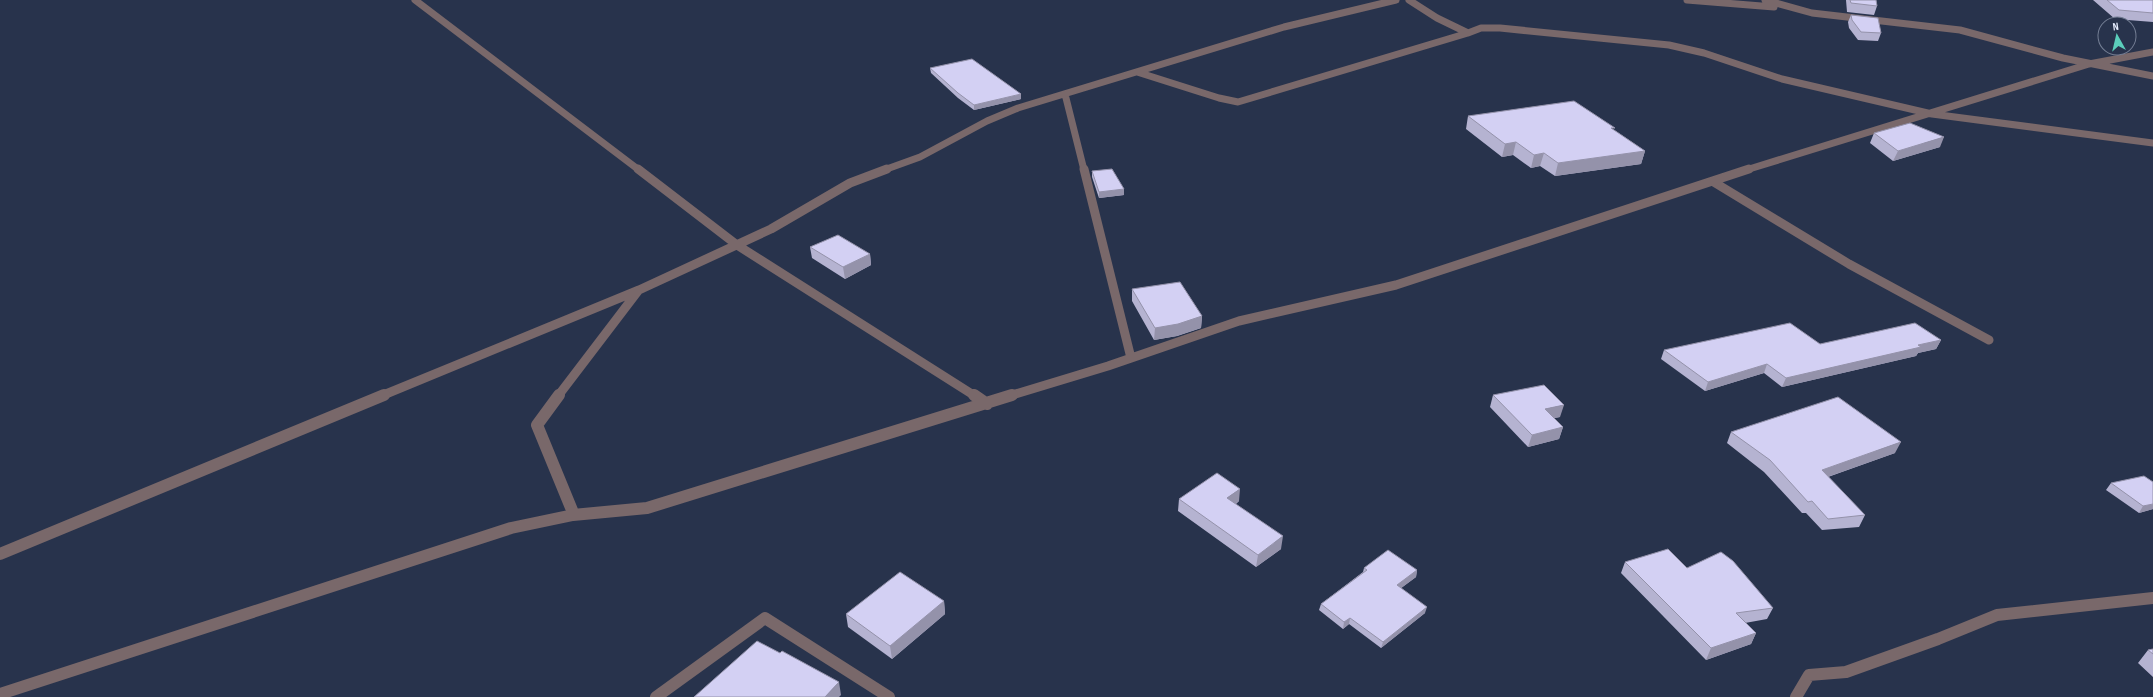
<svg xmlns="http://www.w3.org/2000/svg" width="2153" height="697" viewBox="0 0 2153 697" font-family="'Sofia Sans Condensed',sans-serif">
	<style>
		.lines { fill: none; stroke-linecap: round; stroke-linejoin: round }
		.street-far2 { stroke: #79686a; stroke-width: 7 }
		.street-far1 { stroke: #79686a; stroke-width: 9 }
		.street { stroke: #79686a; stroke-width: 12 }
		.wall { fill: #b5b3d1 }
		.shaded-wall { fill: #9492aa }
		.building { fill: #d3d0f3; stroke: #9492aa }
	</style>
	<rect width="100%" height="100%" fill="#28334c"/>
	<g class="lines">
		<path class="street-far2" d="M415,0L639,170
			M1409,0L1437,18L1468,33L1481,28H1500L1669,45L1704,53L1782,79L1932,114L2153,143
			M1687,0L1774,7
			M1765,0L1812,13L1960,30L2063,58L2153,76
			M1137,72L1219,98L1238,102L1468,33
			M1065,94L1084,170
			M884,170L920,157L987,121L1018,108L1284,27L1396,0
			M1746,170L2089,64L2153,52"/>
		<path class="street-far1" d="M638,169L737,245L975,396
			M1084,169L1131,358
			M1712,181L1849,264L1989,340
			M381,396L639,290L771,229L850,183L887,169
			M558,396L638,291
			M1009,396L1108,366L1239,321L1396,285L1749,169"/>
		<path class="street" d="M559,395L537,425L574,515
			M974,395L987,404
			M0,554L384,395
			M0,694L511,528L573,515L647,508L1012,395
			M656,697L765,618L889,697
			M1796,697L1809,675L1846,672L1938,639L1997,615L2153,598"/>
	</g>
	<path class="wall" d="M1846,0H1876L1877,6L1874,15L1847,12Z
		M2093,0H2153V22L2115,19Z
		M1851,15L1881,33L1878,41L1858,40L1849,28L1848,22Z
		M930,68L1021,94V99L974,110L958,98L931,73Z
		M1468,116L1614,130L1645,151L1641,164L1555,176L1540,166L1531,168L1513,155L1502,157L1466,129Z
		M1874,133L1940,147L1893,161L1870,143Z
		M1092,171L1124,189V195L1099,198L1092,177Z
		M810,247L870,254L871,265L845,279L812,258Z
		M1132,289L1202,316L1201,328L1177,336L1154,340L1132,301Z
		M1941,340L1936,349L1918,353L1916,356L1782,387L1764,373L1705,391L1661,359L1664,350L1820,344Z
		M1493,395L1560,417L1554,418L1563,427L1559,439L1528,447L1490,407Z
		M1731,432L1895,453L1828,477L1865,515L1859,527L1822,530L1806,513H1802L1764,472L1727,443Z
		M2153,482V509L2139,513L2106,490L2111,483Z
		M1179,499L1239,501L1236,504L1281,549L1256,567L1178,511Z
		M1625,562L1687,568L1773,608L1767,619L1745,623L1756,633L1751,644L1706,660L1621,573Z
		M1364,568L1417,570L1416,577L1401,588L1425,613L1381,648L1349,624L1343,629L1319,610L1321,604L1363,572Z
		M944,601L945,614L892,659L848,627L846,614Z
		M2153,649V677L2138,663L2148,650Z"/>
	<path class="shaded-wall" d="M1021,94V99L974,110V105Z
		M1944,137L1940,147L1893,161L1898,151Z
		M1516,142L1513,155L1502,157L1505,144Z
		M1645,151L1641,164L1555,176L1558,163Z
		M1544,153L1540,166L1531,168L1534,155Z
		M1124,189V195L1099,198V192Z
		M870,254L871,265L845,279L843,267Z
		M1202,316L1201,328L1177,336L1154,340L1155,328Z
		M1941,340L1936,349L1918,353L1916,356L1782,387L1786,378L1918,345Z
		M1767,364L1764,373L1705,391L1708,382Z
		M1564,405L1560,417L1541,421L1545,409Z
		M1563,427L1559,439L1528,447L1532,435Z
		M1901,442L1895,453L1816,481L1822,470Z
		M1240,489L1239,501L1226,510L1227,498Z
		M2153,504V509L2139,513L2143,506Z
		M1283,536L1281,549L1256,567L1258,555Z
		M1417,570L1416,577L1396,592L1397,585Z
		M944,601L945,614L892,659L890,646Z
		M1427,607L1425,613L1381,648L1383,642Z
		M1350,618L1349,624L1343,629L1344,622Z
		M1756,633L1751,644L1706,660L1711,648Z
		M839,682L841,695L839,697H825Z"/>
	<path class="building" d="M1850,0H1876L1877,6L1851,3Z
		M2107,0H2153V13L2119,10Z
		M1851,15L1878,18L1881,33L1861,32L1852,20Z
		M972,59L1021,94L974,105L958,93L930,68Z
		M1574,101L1615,128H1611L1645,151L1558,163L1544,153L1534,155L1516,142L1505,144L1468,116Z
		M1910,123L1944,137L1898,151L1874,133Z
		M1112,169L1124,189L1099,192L1092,171Z
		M838,235L870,254L843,267L810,247Z
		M1180,282L1202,316L1178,324L1155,328L1132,289Z
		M1790,323L1820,344L1915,323L1941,340L1918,345L1921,347L1786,378L1767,364L1708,382L1664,350Z
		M1544,385L1564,405L1545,409L1563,427L1532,435L1493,395Z
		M1838,397L1901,442L1822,470L1865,515L1828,519L1812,501L1808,502L1770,460L1731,432Z
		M1217,473L1240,489L1227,498L1283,536L1258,555L1179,499Z
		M2144,476L2153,482V504L2143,506L2111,483Z
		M1668,549L1687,568L1721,552L1733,561L1773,608L1736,613L1756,633L1711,648L1625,562Z
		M1388,550L1417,570L1397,585L1427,607L1383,642L1350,618L1344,622L1321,604L1367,570L1364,568Z
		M900,572L944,601L890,646L846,614Z
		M757,641L780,653L782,651L839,682L825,697H694Z
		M2153,649V654L2148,650Z"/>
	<g transform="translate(2117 36) rotate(352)"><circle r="19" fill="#28334c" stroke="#747e94"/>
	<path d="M0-3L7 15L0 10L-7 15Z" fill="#5bcebb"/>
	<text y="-6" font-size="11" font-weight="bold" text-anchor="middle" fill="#e7eeff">N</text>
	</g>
</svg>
